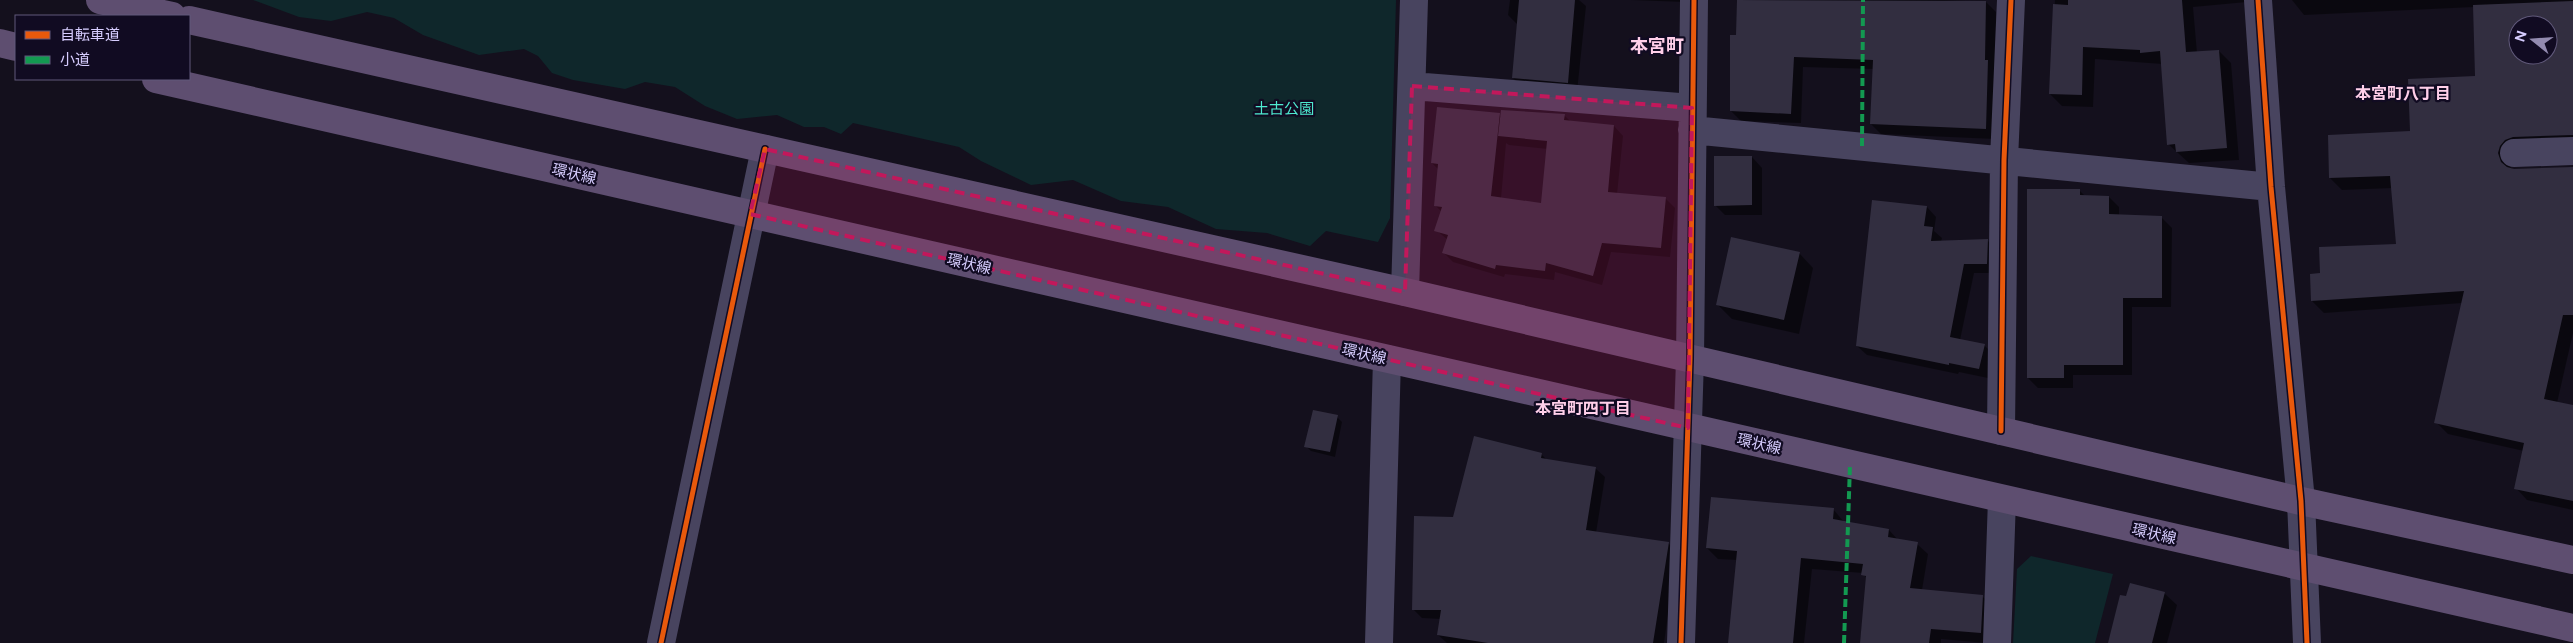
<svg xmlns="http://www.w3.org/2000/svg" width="2573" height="643" viewBox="0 0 2573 643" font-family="Figtree,'Noto Sans JP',sans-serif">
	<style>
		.green { fill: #0f272b }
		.shadow { fill: #0007; fill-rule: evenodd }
		.building { fill: #322e40; fill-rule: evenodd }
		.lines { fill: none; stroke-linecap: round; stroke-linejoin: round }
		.minor { stroke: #48445f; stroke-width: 28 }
		.major { stroke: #5e4e70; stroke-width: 28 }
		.quiet { stroke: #139951; stroke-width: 4; stroke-dasharray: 8 4; stroke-linecap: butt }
		.cycleway-casing { stroke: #110b22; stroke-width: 8 }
		.cycleway { stroke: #e8590c; stroke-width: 5 }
		.marked { fill: #c2185b; fill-opacity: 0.2; stroke: #c2185b; stroke-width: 4; stroke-dasharray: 10 6; stroke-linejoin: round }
		.labels { text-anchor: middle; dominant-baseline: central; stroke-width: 4.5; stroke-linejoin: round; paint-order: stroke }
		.park-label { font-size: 15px; fill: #4ee9d0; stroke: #110b22 }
		.street-label { font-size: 15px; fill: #d7cdff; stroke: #110b22 }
		.neighbourhood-label { font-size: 16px; font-weight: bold; fill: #ffcfe9; stroke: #110b22 }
		.quarter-label { font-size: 18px; font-weight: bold; fill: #ffcfe9; stroke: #110b22 }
	</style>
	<rect width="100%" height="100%" fill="#14101d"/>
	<path class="green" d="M253,0H1396L1390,218L1378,242L1326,231L1310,246L1267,233L1216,229L1168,207L1121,201L1073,180L1031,185L981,161L959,147L853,123L841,134L824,127H804L777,115L737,119L705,106L675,87L645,82L625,89L573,80L552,73L538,56L524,49L479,55L423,35L394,18L367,12L331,21L299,17Z
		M2031,556L2113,574L2095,643H2013L2017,569Z"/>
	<path class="shadow" d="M1510,0H1579L1586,6L1577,92L1523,88L1513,78L1518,25L1508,15Z
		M1631,0H1686L1685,2Z
		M1738,0H1944L1986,2L1996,12L1995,139L1881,134L1871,124L1874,69L1803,67L1801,123L1741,121L1731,111L1732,75L1730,72L1731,37H1737Z
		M2055,0H2247V2L2193,7L2197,53L2219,51L2231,63L2239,160L2189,163L2168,144L2162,64L2095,59L2093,107L2062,106L2050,94Z
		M2292,0H2573V147L2512,157L2510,167L2514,170L2573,168V333L2557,403L2573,406V510L2527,500L2516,488L2524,451L2448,434L2436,422L2462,303L2324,313L2312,301L2321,274L2397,245L2393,188L2342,190L2330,178L2412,133L2477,77L2474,7L2304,15ZM2518,25H2548V55H2518Z
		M1499,115L1502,117L1564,115L1571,122L1614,126L1623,136L1617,194L1666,199L1675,208L1670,257L1611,252L1602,285L1555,272L1554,280L1505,274L1504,277L1453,262L1444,253L1448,240L1436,230L1442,212L1435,205L1439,170L1432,163ZM1506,143L1509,145L1548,149L1542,204L1501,198Z
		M1752,157L1762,168V215H1725L1715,205Z
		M2080,191L2086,197H2109L2119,207V216L2162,218L2172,228L2171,307H2132V375H2073V388H2038L2028,378Z
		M1927,207L1936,217L1934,231L1942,238L1941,242L1987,240L1997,250L1996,273H1974L1960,340L1984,345L1994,355L1988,378L1959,372L1958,374L1867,355L1857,346Z
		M1799,253L1813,268L1799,334L1732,319L1718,305Z
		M1337,417L1342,422L1335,457L1311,451L1306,446Z
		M1541,454L1547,460L1595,468L1605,477L1596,533L1668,543L1677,552L1664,643H1447L1438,635L1441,619L1422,618L1413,609L1454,518Z
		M1833,509L1844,522L1889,530L1899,541L1917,544L1928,554L1922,590L1982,596L1993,607L1986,643L1941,639V643H1860L1867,579L1863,573L1812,569L1804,643H1730L1737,560L1718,559L1707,548Z
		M2164,593L2177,605L2167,643H2109Z"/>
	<path class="building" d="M1519,0H1575L1568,83L1512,78Z
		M1737,0L1986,1L1985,60H1988L1986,129L1870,124L1873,60L1794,57L1791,114L1730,111V35H1736Z
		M2068,0H2182L2186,52L2219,50L2227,148L2176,152L2175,144L2167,145L2160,51L2140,53V50L2083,47L2082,95L2049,94L2053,4L2068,5Z
		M2573,1V135L2513,137L2505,140L2500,146L2498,153L2501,162L2507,167L2514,169L2573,167V315H2563L2544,399L2573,405V501L2514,489L2524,443L2434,423L2464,291L2311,301L2310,274L2320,273L2319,247L2396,244L2390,176L2329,178L2328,135L2410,131L2408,79L2475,76L2473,5ZM2518,25H2548V55H2518Z
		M1437,107L1500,113L1491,196L1541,203L1547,141L1498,136L1501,110L1565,114L1564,120L1614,125L1608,192L1666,197L1661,248L1602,243L1593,276L1546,263L1545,271L1496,265L1495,269L1442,253L1448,235L1434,231L1442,207L1434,206L1438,164L1431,163Z
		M1714,156H1752V205L1714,206Z
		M2027,189H2080V195L2109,196V214L2162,216V298H2123V365H2064V378H2027Z
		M1872,200L1927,206L1924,226L1933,227L1931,241L1988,239L1987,264H1964L1950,337L1985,344L1979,369L1949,363V365L1856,346Z
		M1731,237L1800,252L1784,320L1716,305Z
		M1313,410L1338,415L1330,452L1304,447Z
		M1474,436L1542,453L1541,458L1596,467L1586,530L1669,542L1653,643H1488L1437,635L1441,610H1412L1414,516L1453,517Z
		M1711,497L1834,508L1833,519L1889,529L1888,537L1918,542L1910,588L1983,595L1981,633L1931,629L1929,643H1860L1866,576L1861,575L1863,564L1801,558L1793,643H1728L1737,551L1706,548Z
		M2130,583L2165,592L2152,643H2108L2120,595L2126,596Z"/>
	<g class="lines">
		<path class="minor" d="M2258,0L2271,187L2301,501L2307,643
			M1412,86L1692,108
			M1692,130L2271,187
			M2514,153L2573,151
			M1405,292L1414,0
			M2001,431L2004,160L2011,0
			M661,643L765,149
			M1379,643L1387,359
			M1681,643L1690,359L1694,0
			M1997,643L2002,499"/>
		<path class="major" d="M100,0L172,16
			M189,20L1405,292L2301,501L2573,560
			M0,43L16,47
			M156,79L2573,628"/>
		<path class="quiet" d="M1862,146L1863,0
			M1844,643L1850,465"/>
		<defs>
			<path id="cycleway" d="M2258,0L2271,187L2301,501L2307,643
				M2001,431L2004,160L2011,0
				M661,643L765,149
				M1681,643L1690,359L1694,0"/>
		</defs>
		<use href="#cycleway" class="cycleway-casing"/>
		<use href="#cycleway" class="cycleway"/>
	</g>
	<path class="marked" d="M1412,86L1692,108L1688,428L750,214L765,149L1405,292Z"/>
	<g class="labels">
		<g class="park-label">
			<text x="1284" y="109">土古公園</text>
		</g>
		<g class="street-label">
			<text transform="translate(574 174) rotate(13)">環状線</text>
			<text transform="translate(969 264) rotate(13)">環状線</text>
			<text transform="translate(1364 354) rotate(13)">環状線</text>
			<text transform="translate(1759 444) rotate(13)">環状線</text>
			<text transform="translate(2154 534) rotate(13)">環状線</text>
		</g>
		<g class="neighbourhood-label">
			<text x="2403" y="93">本宮町八丁目</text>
			<text x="1583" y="408">本宮町四丁目</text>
		</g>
		<g class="quarter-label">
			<text x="1657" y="46">本宮町</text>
		</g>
	</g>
	<rect x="15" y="15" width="175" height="65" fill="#110b22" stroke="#60597a"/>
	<rect x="25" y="31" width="25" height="8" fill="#e8590c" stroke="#60597a"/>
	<text x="60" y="40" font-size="15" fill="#d7cdff">自転車道</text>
	<rect x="25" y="56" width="25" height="8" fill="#139951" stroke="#60597a"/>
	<text x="60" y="65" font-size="15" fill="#d7cdff">小道</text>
	<g transform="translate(2533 40) rotate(287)"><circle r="24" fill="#110b22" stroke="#60597a"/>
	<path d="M0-4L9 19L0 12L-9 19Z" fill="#938bb0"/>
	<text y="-8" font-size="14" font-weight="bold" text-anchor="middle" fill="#d7cdff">N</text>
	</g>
</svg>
